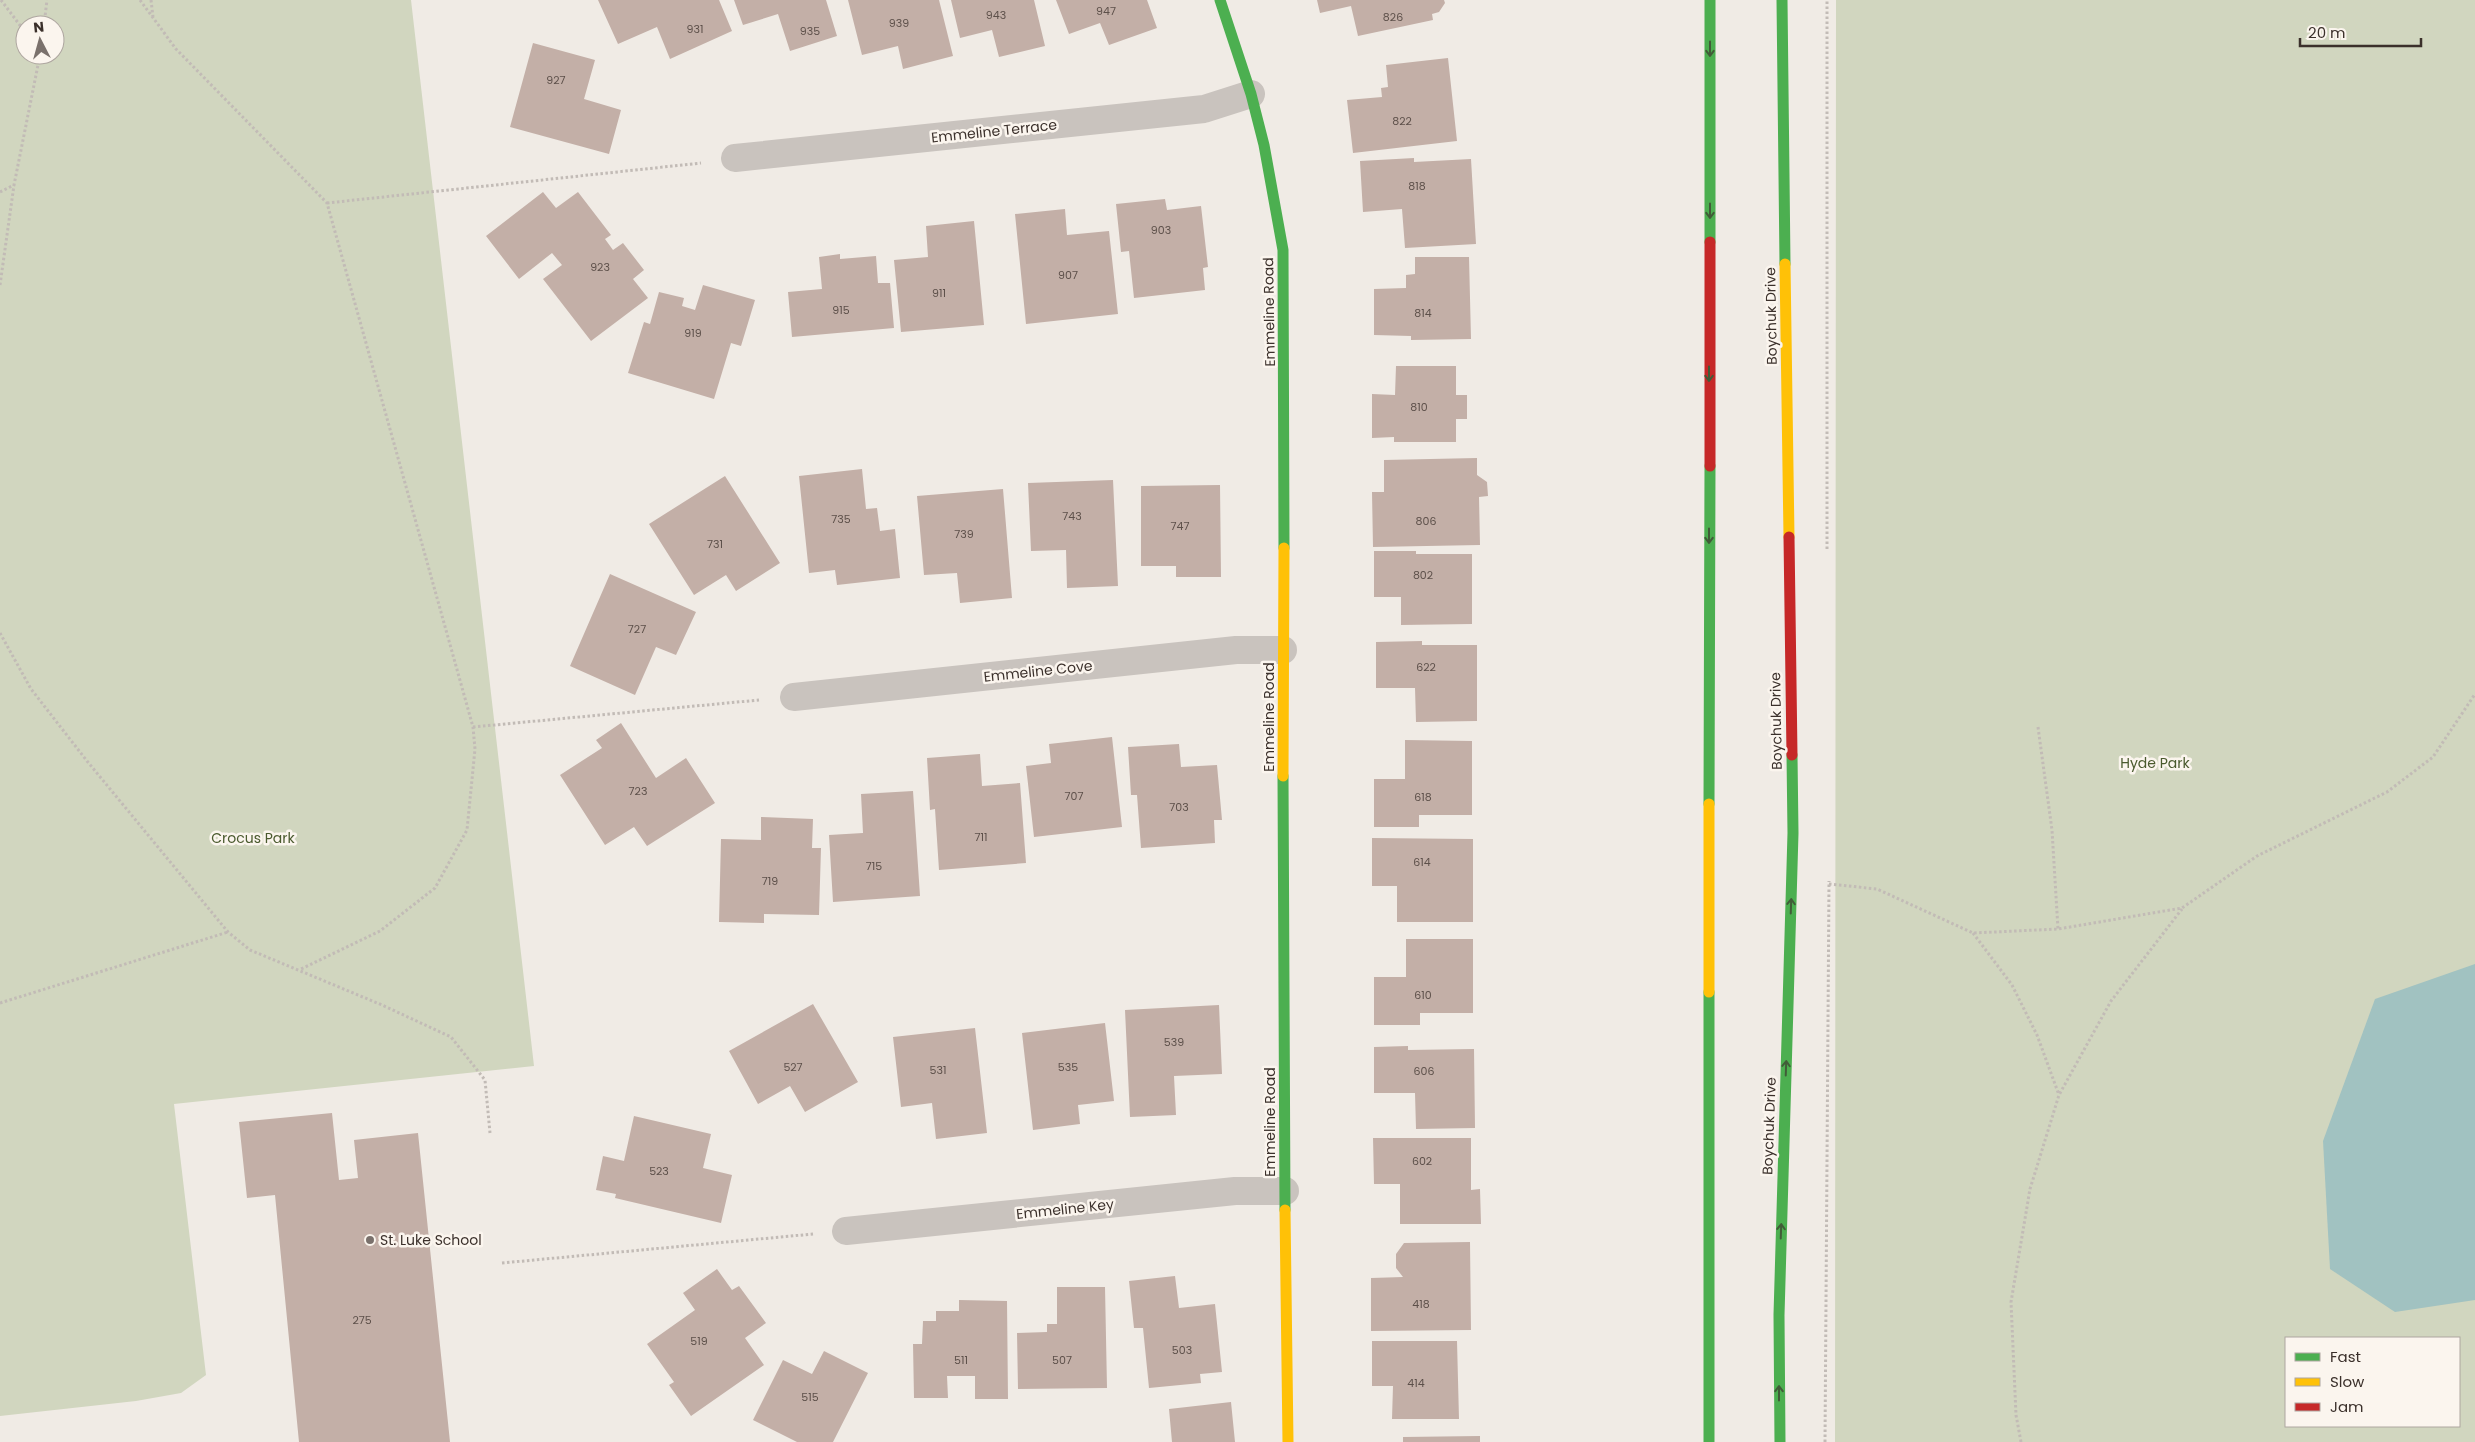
<svg xmlns="http://www.w3.org/2000/svg" width="2475" height="1442" viewBox="0 0 2475 1442" font-family="Poppins,sans-serif">
	<style>
		.green { fill: #d1d6bf; fill-rule: evenodd }
		.water { fill: #a1c2c1 }
		.building { fill: #c3afa7 }
		.lines { fill: none; stroke-linecap: round; stroke-linejoin: round }
		.path { stroke: #c2bbb6; stroke-width: 3; stroke-dasharray: 2.5 2.5; stroke-linecap: butt }
		.street { stroke: #c9c3be; stroke-width: 28 }
		.fast { stroke: #4caf50; stroke-width: 11 }
		.slow { stroke: #ffc107; stroke-width: 11 }
		.jam { stroke: #c62828; stroke-width: 11 }
		.oneway { stroke: #415c38 }
		.poi-dot { fill: #7a716c; stroke: #fbf5ee; stroke-width: 2 }
		.labels { text-anchor: middle; dominant-baseline: central; stroke-width: 5; stroke-linejoin: round; paint-order: stroke }
		.number-label { font-size: 11px; fill: #5d504a }
		.street-label { font-size: 14px; fill: #3b302b; stroke: #fbf5ee }
		.park-label { font-size: 14px; fill: #4a5a2e; stroke: #fbf5ee }
		.poi-label { font-size: 14px; fill: #3b302b; stroke: #fbf5ee; text-anchor: start }
	</style>
	<rect width="100%" height="100%" fill="#f0ebe5"/>
	<path class="green" d="M0,0H411L534,1066L174,1104L206,1375L181,1393L136,1401L0,1416ZM25,25H55V55H25Z
		M1836,0H2475V1442H1835ZM2286,1338H2459V1426H2286Z"/>
	<path class="water" d="M2475,964V1300L2395,1312L2330,1269L2323,1141L2375,999Z"/>
	<path class="building" d="M598,0H719L732,31L670,59L657,27L618,44Z
		M734,0H826L837,36L790,51L778,14L743,25Z
		M848,0H939L953,56L903,69L898,46L862,55Z
		M951,0H1034L1045,46L999,57L992,30L960,38Z
		M1056,0H1147L1157,28L1109,45L1100,23L1069,34Z
		M1317,0H1444L1445,3L1439,12L1432,14L1433,20L1358,36L1351,6L1320,13Z
		M533,43L595,60L584,99L621,110L609,154L510,127Z
		M1448,58L1457,141L1353,153L1347,100L1382,97L1381,88L1388,87L1386,65Z
		M1414,158V162L1471,159L1476,244L1405,248L1402,209L1363,212L1360,161Z
		M543,192L556,208L578,192L611,235L605,239L613,250L623,243L644,270L633,279L648,298L591,341L543,279L562,265L552,253L519,279L486,236Z
		M1165,199L1167,210L1201,206L1208,267L1203,268L1205,290L1134,298L1129,251L1121,252L1116,204Z
		M1065,209L1067,235L1109,231L1118,314L1026,324L1015,214Z
		M974,221L984,325L901,332L894,260L928,257L926,226Z
		M840,254V259L876,256L878,283H890L894,328L792,337L788,292L822,289L819,257Z
		M1415,257H1469L1471,339L1411,340V336L1374,335V289L1406,288V275L1415,274Z
		M703,285L755,300L741,346L731,343L714,399L628,373L644,322L650,324L659,292L684,298L682,306L695,310Z
		M1396,366H1456V395H1467V419H1456V442H1394V437L1372,438V394L1395,395Z
		M1477,458V475L1487,482L1488,496L1479,497L1480,545L1373,547L1372,492H1384V460Z
		M862,469L866,509L877,508L880,531L895,529L900,578L837,585L835,570L809,573L799,476Z
		M725,476L780,563L736,591L726,575L694,595L649,524Z
		M1113,480L1118,586L1067,588L1066,550L1031,551L1028,483Z
		M1220,485L1221,577H1176V566H1141V486Z
		M1003,489L1012,598L960,603L957,573L924,575L917,496Z
		M1374,551H1416V554H1472V624L1401,625V597H1374Z
		M610,574L696,612L676,655L656,647L635,695L570,666Z
		M1422,641V645H1477V721L1416,722L1415,688H1376V642Z
		M621,723L656,778L686,758L715,803L647,846L634,827L605,845L560,775L602,748L596,740Z
		M1112,737L1122,827L1034,837L1026,766L1051,763L1049,744Z
		M1405,740L1472,741V815H1419V827H1374V779H1405Z
		M1179,744L1181,767L1217,765L1222,820H1214L1215,843L1141,848L1137,795H1131L1128,747Z
		M980,754L982,786L1020,783L1026,863L939,870L935,809L930,810L927,758Z
		M913,791L920,896L833,902L829,835L863,833L861,794Z
		M761,817L813,819L812,848H821L819,915L764,914V923L719,922L721,839L761,840Z
		M1372,838L1473,839V922H1397V886H1372Z
		M1406,939H1473V1013H1420V1025H1374V977H1406Z
		M813,1004L858,1082L805,1112L790,1086L758,1104L729,1051Z
		M1219,1005L1222,1074L1174,1076L1176,1115L1130,1117L1125,1010Z
		M1105,1023L1114,1101L1078,1105L1080,1124L1033,1130L1022,1033Z
		M975,1028L987,1133L936,1139L932,1103L901,1107L893,1037Z
		M1408,1046V1050L1474,1049L1475,1128L1416,1129L1415,1093H1374V1047Z
		M332,1113L339,1180L358,1178L354,1140L418,1133L450,1442H299L275,1195L247,1198L239,1122Z
		M634,1116L711,1134L703,1168L732,1175L721,1223L615,1198L616,1194L596,1190L603,1156L624,1161Z
		M1373,1138H1471V1190L1480,1189L1481,1224H1400V1184H1374Z
		M1470,1242L1471,1330L1371,1331V1278L1403,1277L1396,1268V1254L1404,1243Z
		M717,1269L732,1290L739,1286L766,1323L745,1338L764,1365L691,1416L669,1385L674,1382L647,1344L695,1310L683,1293Z
		M1175,1276L1179,1308L1215,1304L1222,1372L1200,1374L1201,1383L1149,1388L1143,1328H1134L1129,1281Z
		M1057,1287H1105L1107,1388L1018,1389L1017,1333L1047,1332V1324H1057Z
		M959,1300L1007,1301L1008,1399H975V1376H947L948,1398H914L913,1344H922L923,1321H936V1311H959Z
		M1372,1341H1457L1459,1419H1392L1393,1386H1372Z
		M824,1351L868,1373L833,1442H797L753,1420L783,1360L812,1374Z
		M1231,1402L1235,1442H1172L1169,1409Z
		M1480,1436V1442H1403V1437Z"/>
	<g class="lines">
		<path class="path" d="M1,0L25,32
			M140,0L176,49L327,203L473,727L475,749L467,830L435,888L380,931L299,970
			M151,0L153,17
			M44,25L47,0
			M0,192L14,185
			M327,203L701,163
			M0,285L14,185L40,55
			M1827,549V0
			M0,633L31,689L87,761L228,932L250,950L382,1005L451,1037L485,1080L490,1133
			M473,727L759,700
			M2038,727L2052,830L2058,929
			M1829,884L1877,889L1973,933L2058,929L2182,908L2257,856L2387,792L2433,757L2475,694
			M1973,933L2012,985L2037,1035L2059,1095
			M0,1003L228,932
			M502,1263L813,1234
			M1825,1442L1829,881
			M2021,1442L2016,1415L2011,1302L2030,1189L2059,1095L2111,1001L2182,909"/>
		<path class="street" d="M735,158L1204,109L1251,94
			M794,697L1236,650H1283
			M846,1231L1235,1191H1285"/>
		<path class="fast" d="M1220,0L1251,94L1264,145L1283,250L1284,548
			M1782,0L1785,264
			M1710,242V0
			M1283,776L1285,1210
			M1709,804L1710,466
			M1709,1442V992
			M1780,1442L1779,1315L1793,833L1792,755"/>
		<path class="slow" d="M1785,264L1789,537
			M1283,776L1284,548
			M1709,992V804
			M1285,1210L1288,1442"/>
		<path class="jam" d="M1710,466V242
			M1789,537L1792,755"/>
	</g>
	<defs><path id="oneway-shaft" d="M-6 0H5M1.5-3L5.5 0L1.5 3" fill="none" stroke-width="1.6" stroke-linecap="round" stroke-linejoin="round" transform="scale(1.25)"/></defs>
	<g class="oneway">
		<use href="#oneway-shaft" transform="translate(1710 49) rotate(90)"/>
		<use href="#oneway-shaft" transform="translate(1710 211) rotate(90)"/>
		<use href="#oneway-shaft" transform="translate(1709 374) rotate(90)"/>
		<use href="#oneway-shaft" transform="translate(1709 536) rotate(90)"/>
		<use href="#oneway-shaft" transform="translate(1791 906) rotate(-88)"/>
		<use href="#oneway-shaft" transform="translate(1786 1068) rotate(-88)"/>
		<use href="#oneway-shaft" transform="translate(1781 1231) rotate(-88)"/>
		<use href="#oneway-shaft" transform="translate(1779 1393) rotate(-90)"/>
	</g>
	<circle class="poi-dot" cx="370" cy="1240" r="5"/>
	<g class="labels">
		<g class="number-label">
			<text x="1106" y="11">947</text>
			<text x="996" y="15">943</text>
			<text x="1393" y="17">826</text>
			<text x="899" y="23">939</text>
			<text x="695" y="29">931</text>
			<text x="810" y="31">935</text>
			<text x="556" y="80">927</text>
			<text x="1402" y="121">822</text>
			<text x="1417" y="186">818</text>
			<text x="1161" y="230">903</text>
			<text x="600" y="267">923</text>
			<text x="1068" y="275">907</text>
			<text x="939" y="293">911</text>
			<text x="841" y="310">915</text>
			<text x="1423" y="313">814</text>
			<text x="693" y="333">919</text>
			<text x="1419" y="407">810</text>
			<text x="1072" y="516">743</text>
			<text x="841" y="519">735</text>
			<text x="1426" y="521">806</text>
			<text x="1180" y="526">747</text>
			<text x="964" y="534">739</text>
			<text x="715" y="544">731</text>
			<text x="1423" y="575">802</text>
			<text x="637" y="629">727</text>
			<text x="1426" y="667">622</text>
			<text x="638" y="791">723</text>
			<text x="1074" y="796">707</text>
			<text x="1423" y="797">618</text>
			<text x="1179" y="807">703</text>
			<text x="981" y="837">711</text>
			<text x="1422" y="862">614</text>
			<text x="874" y="866">715</text>
			<text x="770" y="881">719</text>
			<text x="1423" y="995">610</text>
			<text x="1174" y="1042">539</text>
			<text x="793" y="1067">527</text>
			<text x="1068" y="1067">535</text>
			<text x="938" y="1070">531</text>
			<text x="1424" y="1071">606</text>
			<text x="1422" y="1161">602</text>
			<text x="659" y="1171">523</text>
			<text x="1421" y="1304">418</text>
			<text x="362" y="1320">275</text>
			<text x="699" y="1341">519</text>
			<text x="1182" y="1350">503</text>
			<text x="961" y="1360">511</text>
			<text x="1062" y="1360">507</text>
			<text x="1416" y="1383">414</text>
			<text x="810" y="1397">515</text>
		</g>
		<g class="street-label">
			<text transform="translate(994 131) rotate(-6)">Emmeline Terrace</text>
			<text transform="translate(1269 312) rotate(-91)">Emmeline Road</text>
			<text transform="translate(1771 316) rotate(-91)">Boychuk Drive</text>
			<text transform="translate(1038 671) rotate(-6)">Emmeline Cove</text>
			<text transform="translate(1269 717) rotate(-90)">Emmeline Road</text>
			<text transform="translate(1776 721) rotate(-91)">Boychuk Drive</text>
			<text transform="translate(1270 1122) rotate(-90)">Emmeline Road</text>
			<text transform="translate(1769 1126) rotate(-88)">Boychuk Drive</text>
			<text transform="translate(1065 1209) rotate(-6)">Emmeline Key</text>
		</g>
		<g class="park-label">
			<text x="2155" y="763">Hyde Park</text>
			<text x="253" y="838">Crocus Park</text>
		</g>
		<g class="poi-label">
			<text x="380" y="1240">St. Luke School</text>
		</g>
	</g>
	<rect x="2285" y="1337" width="175" height="90" fill="#fbf5ee" stroke="#aea6a0"/>
	<rect x="2295" y="1353" width="25" height="8" fill="#4caf50" stroke="#aea6a0"/>
	<text x="2330" y="1362" font-size="15" fill="#3b302b">Fast</text>
	<rect x="2295" y="1378" width="25" height="8" fill="#ffc107" stroke="#aea6a0"/>
	<text x="2330" y="1387" font-size="15" fill="#3b302b">Slow</text>
	<rect x="2295" y="1403" width="25" height="8" fill="#c62828" stroke="#aea6a0"/>
	<text x="2330" y="1412" font-size="15" fill="#3b302b">Jam</text>
	<g transform="translate(40 40) rotate(354)"><circle r="24" fill="#fbf5ee" stroke="#aea6a0"/>
	<path d="M0-4L9 19L0 12L-9 19Z" fill="#7a716c"/>
	<text y="-8" font-size="14" font-weight="bold" text-anchor="middle" fill="#3b302b">N</text>
	</g>
	<path d="M2300 38v8h121v-8" fill="none" stroke="#3b302b" stroke-width="2.5"/>
	<text x="2308" y="38" font-size="15" fill="#3b302b" stroke="#fbf5ee" stroke-width="4" paint-order="stroke">20 m</text>
</svg>
